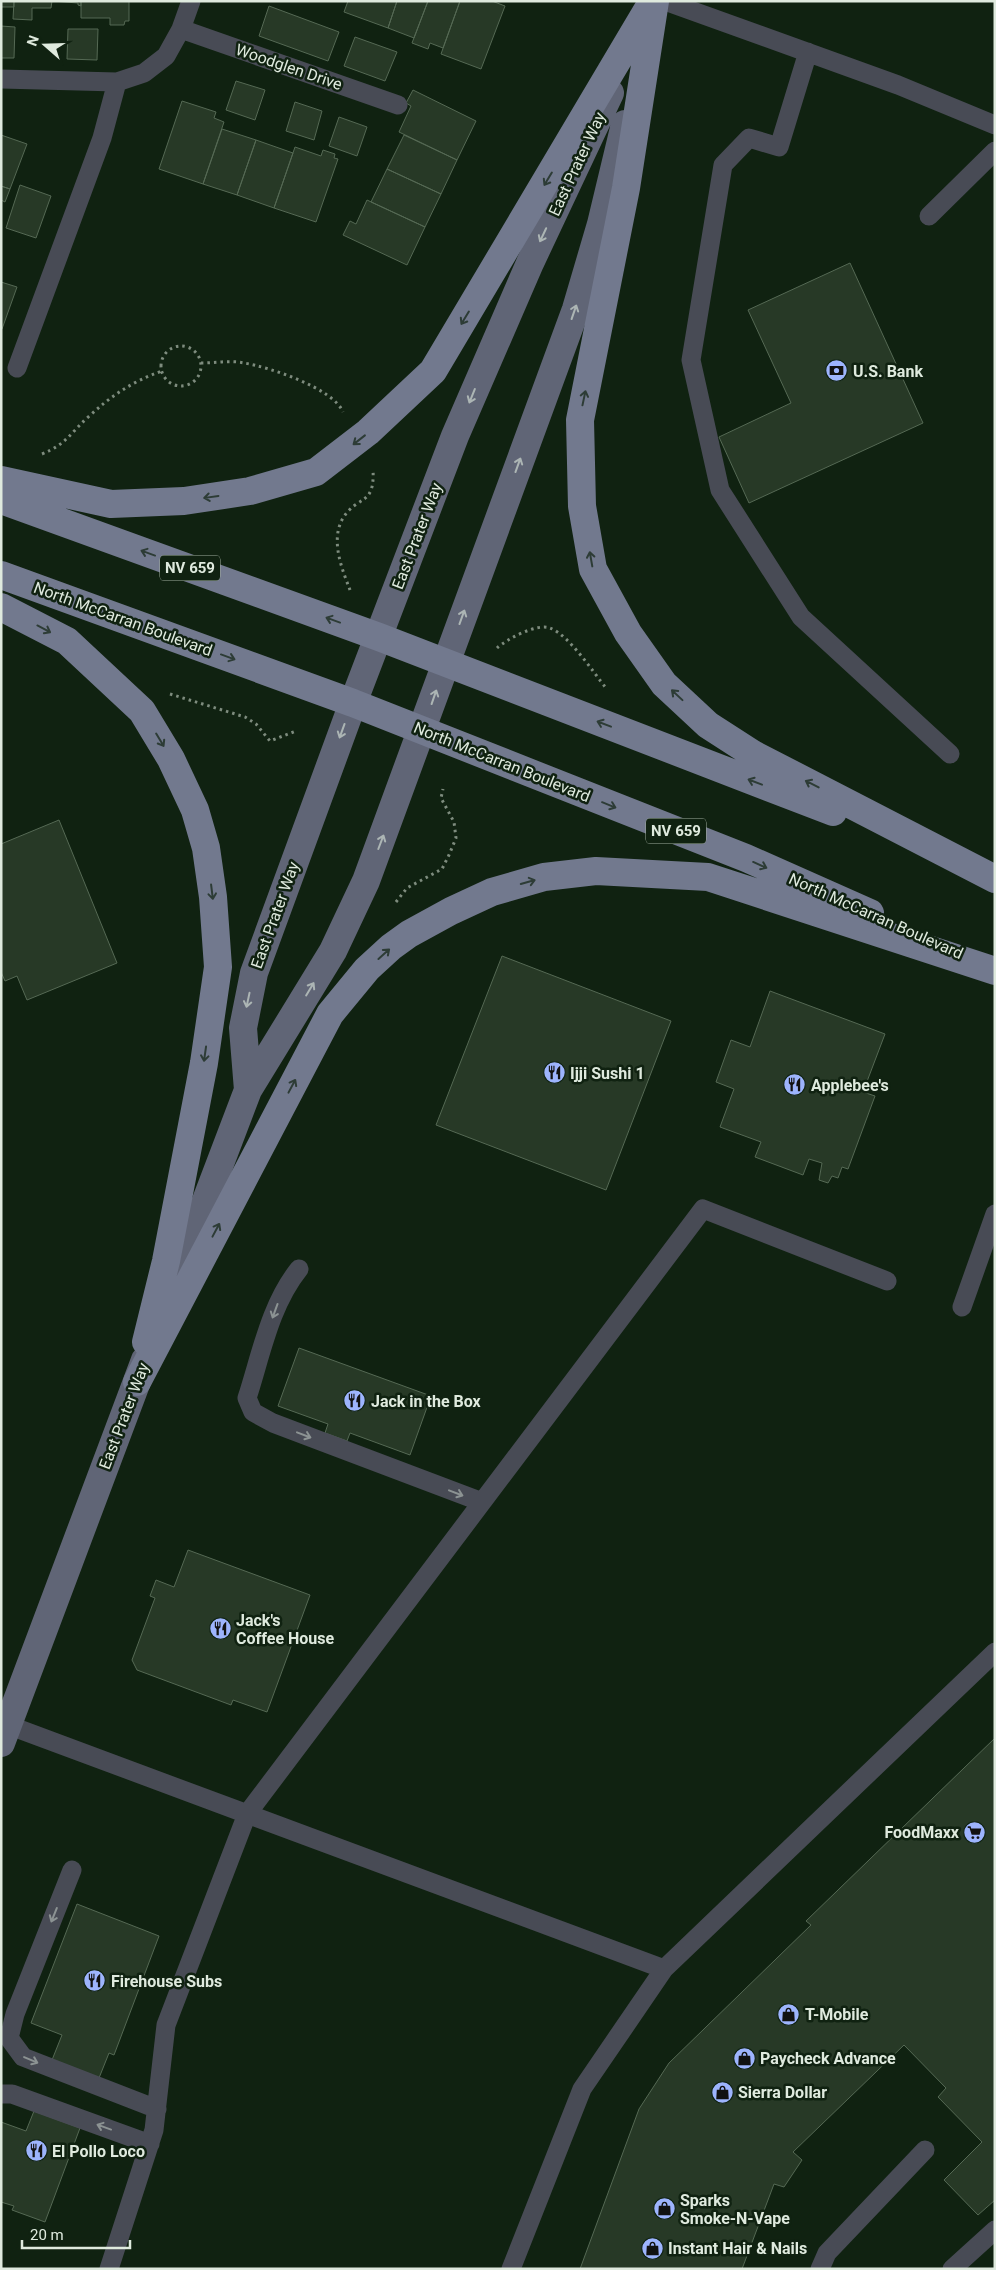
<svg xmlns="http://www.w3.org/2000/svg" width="996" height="2270" viewBox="0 0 996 2270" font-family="Roboto,sans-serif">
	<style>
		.building { fill: #273926; stroke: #556954 }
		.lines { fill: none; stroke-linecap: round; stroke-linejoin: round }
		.path { stroke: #7e8c7e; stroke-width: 3; stroke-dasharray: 2.5 4; stroke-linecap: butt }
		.service { stroke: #484b55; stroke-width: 19 }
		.secondary { stroke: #606576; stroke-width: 28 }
		.primary { stroke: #72798e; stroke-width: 28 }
		.oneway { stroke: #2d3c36 }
		.oneway2 { stroke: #acb5b4 }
		.oneway3 { stroke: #8c9393 }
		.labels { text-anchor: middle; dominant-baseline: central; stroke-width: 5; stroke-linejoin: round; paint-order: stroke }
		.shield { fill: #102211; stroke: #a1aea0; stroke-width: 1 }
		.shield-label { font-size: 15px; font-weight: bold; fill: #dfeade }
		.street-label { font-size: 16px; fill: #dfeade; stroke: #102211 }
		.poi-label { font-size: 16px; font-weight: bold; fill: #dfeade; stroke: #102211; text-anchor: start }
	</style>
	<rect width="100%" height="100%" fill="#102211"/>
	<path class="building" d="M1,1H14V7H1Z
		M14,1H52L51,8H32V20L13,19Z
		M52,1H81V6L78,5V3Z
		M81,1H129V21H125L124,25H110V18H81Z
		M348,1H397L388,28L344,12Z
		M397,1H428L414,38L388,28Z
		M428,1H460L443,48L430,43L428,49L412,43Z
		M460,1H492L505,6L481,69L441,54Z
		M269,6L339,32L328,61L259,36Z
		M1,26L15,27L14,58H1Z
		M68,29H98L97,60L67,59Z
		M355,37L397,52L385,81L344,66Z
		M236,81L265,90L255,120L226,110Z
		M413,90L476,121L457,160L399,132L411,106L406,103Z
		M182,101L216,112L214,118L224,122L203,184L159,169Z
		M295,102L322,111L314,140L286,131Z
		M339,117L367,127L357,156L329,146Z
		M222,129L256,140L237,195L203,184Z
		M1,135L27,144L10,189L1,186Z
		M404,135L457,160L441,194L387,169Z
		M256,140L293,153L274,208L237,195Z
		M295,147L321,156L323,150L335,154L334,158L338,159L316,222L274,208Z
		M387,169L441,194L425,227L371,202Z
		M20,185L51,196L36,238L6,228Z
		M1,186L10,189L5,202L1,200Z
		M367,200L425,227L407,265L343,235L350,221L356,224Z
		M850,263L923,423L749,503L719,437L791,403L748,310Z
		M1,282L17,287L2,329H1Z
		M59,820L117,963L27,1000L17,976L5,981L1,972V844Z
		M502,956L671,1021L606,1190L436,1125Z
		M770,991L885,1034L863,1092L875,1096L848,1169L842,1167L838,1178L832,1176L828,1183L819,1180L822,1163L809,1159L803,1175L755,1157L761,1142L720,1127L734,1089L716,1082L731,1040L750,1047Z
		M299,1348L431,1396L410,1455L350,1433L347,1441L325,1433L328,1424L278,1406Z
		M188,1550L310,1595L267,1712L233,1700L231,1705L137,1670L132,1660L155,1598L150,1596L156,1580L174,1587Z
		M995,1738V2200L978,2215L944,2180L982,2142L938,2097L946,2088L904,2045L793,2152L802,2160L784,2187L774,2184L742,2269H580L639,2109L669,2063L811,1925L806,1921Z
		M77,1904L159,1936L114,2055L109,2053L95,2088L48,2070L62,2035L31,2023Z
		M34,2111L80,2128L45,2222L12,2210L14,2206L1,2202V2122L26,2131Z"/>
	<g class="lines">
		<path class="path" d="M161 366a20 20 0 1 1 40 0a20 20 0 1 1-40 0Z
			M201,363C214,363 231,360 244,363C269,367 333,388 343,412
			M42,454C66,444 69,435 87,418C111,396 131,382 162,371
			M350,590C342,569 330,540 343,518C358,494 375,507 373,469
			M497,648C507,639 537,623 550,628C569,635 593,672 606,688
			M170,694L245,717L256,724L270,741L296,731
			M396,902L407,888L442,869L449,855L456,838L454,822L441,798L443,789"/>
		<path class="service" d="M665,1L898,85L995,125
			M181,29L398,105
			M808,52L779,147L749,138L723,165L691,360L720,490L801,617L950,754
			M1,79L117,82L144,73L166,56L181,29L191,1
			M929,216L995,151
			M17,368L102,138L117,82
			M299,1269C270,1305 261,1355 247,1398L253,1412L273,1423L482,1502
			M962,1307L995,1214
			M8,1725L664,1969L582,2089L511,2269
			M72,1870L15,2014L9,2038L23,2057L157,2109
			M664,1969L995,1652
			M1,2094H12L150,2144
			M109,2269L154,2130L166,2025L247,1814L703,1209L887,1281
			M820,2269L827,2253L925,2150
			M952,2269L995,2230"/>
		<path class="secondary" d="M248,1090L243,1028L254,973L353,703L455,436L530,263L610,93
			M164,1311L248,1090L333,951L366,881L576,309L601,224L625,124
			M1,1743L145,1360"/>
		<path class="primary" d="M655,1L626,188L580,420L582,506L593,569L628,633L664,684L708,725L753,754L995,879
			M1,480L111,504L184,501L250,491L316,472L368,432L433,371L648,9
			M1,500L379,637L833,812
			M1,575L353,703L746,858L870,913
			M1,607L67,641L142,711L171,759L195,810L206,848L213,897L218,967L204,1063L166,1261L146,1342
			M137,1382L330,1014L367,969L391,947L409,934L451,911L492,892L544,877L596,871L708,877L995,971"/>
	</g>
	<defs><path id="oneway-shaft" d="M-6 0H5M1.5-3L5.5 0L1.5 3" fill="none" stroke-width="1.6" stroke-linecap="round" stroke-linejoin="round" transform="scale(1.25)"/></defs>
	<g class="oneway">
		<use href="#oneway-shaft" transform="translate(548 179) rotate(121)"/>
		<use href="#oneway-shaft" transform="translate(465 318) rotate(121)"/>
		<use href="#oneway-shaft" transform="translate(584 398) rotate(-78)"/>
		<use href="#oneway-shaft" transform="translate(359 440) rotate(142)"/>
		<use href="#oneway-shaft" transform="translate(211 497) rotate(172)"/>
		<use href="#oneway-shaft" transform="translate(148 553) rotate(-160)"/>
		<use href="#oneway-shaft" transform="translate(591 559) rotate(-100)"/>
		<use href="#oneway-shaft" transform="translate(333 620) rotate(-160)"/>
		<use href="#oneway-shaft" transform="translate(44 629) rotate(28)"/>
		<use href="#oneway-shaft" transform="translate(228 657) rotate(20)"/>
		<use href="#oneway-shaft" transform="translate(677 695) rotate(-137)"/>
		<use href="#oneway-shaft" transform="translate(604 724) rotate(-159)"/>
		<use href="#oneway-shaft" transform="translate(160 740) rotate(59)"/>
		<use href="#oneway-shaft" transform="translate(755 782) rotate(-159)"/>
		<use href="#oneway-shaft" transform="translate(812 784) rotate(-153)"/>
		<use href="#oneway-shaft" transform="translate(609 805) rotate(22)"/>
		<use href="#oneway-shaft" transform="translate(760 865) rotate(24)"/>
		<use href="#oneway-shaft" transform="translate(528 882) rotate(-16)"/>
		<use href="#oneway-shaft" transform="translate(212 892) rotate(83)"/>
		<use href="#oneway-shaft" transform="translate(384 954) rotate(-42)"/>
		<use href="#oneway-shaft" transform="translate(205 1054) rotate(98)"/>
		<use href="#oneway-shaft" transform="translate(292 1086) rotate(-62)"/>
		<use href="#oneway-shaft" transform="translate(216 1230) rotate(-62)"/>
	</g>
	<g class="oneway2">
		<use href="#oneway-shaft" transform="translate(543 235) rotate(115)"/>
		<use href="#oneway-shaft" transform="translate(574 312) rotate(-71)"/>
		<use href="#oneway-shaft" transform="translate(472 396) rotate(112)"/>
		<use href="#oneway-shaft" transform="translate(518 465) rotate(-70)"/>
		<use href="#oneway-shaft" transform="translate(462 617) rotate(-70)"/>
		<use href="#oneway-shaft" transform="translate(434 697) rotate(-71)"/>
		<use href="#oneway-shaft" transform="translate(342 731) rotate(110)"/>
		<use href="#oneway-shaft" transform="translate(381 842) rotate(-69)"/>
		<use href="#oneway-shaft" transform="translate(310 989) rotate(-59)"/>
		<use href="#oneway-shaft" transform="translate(248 1000) rotate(102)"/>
	</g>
	<g class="oneway3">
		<use href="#oneway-shaft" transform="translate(275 1311) rotate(110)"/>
		<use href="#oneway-shaft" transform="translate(304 1435) rotate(21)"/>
		<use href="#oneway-shaft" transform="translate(456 1493) rotate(21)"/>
		<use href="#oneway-shaft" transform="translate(54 1915) rotate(112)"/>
		<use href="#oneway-shaft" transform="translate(31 2060) rotate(23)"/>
		<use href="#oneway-shaft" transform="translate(104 2127) rotate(-160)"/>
	</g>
	<defs>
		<symbol id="bank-disc" viewBox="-11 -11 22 22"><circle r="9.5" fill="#9db4fd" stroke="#102211"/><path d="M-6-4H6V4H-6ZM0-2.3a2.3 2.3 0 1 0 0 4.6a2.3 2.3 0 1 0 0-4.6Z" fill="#111"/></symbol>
		<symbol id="restaurant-disc" viewBox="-11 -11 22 22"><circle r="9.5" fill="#9db4fd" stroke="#102211"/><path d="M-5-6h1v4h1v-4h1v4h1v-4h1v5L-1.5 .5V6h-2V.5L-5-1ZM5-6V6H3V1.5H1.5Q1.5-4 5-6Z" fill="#111"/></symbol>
		<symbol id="supermarket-disc" viewBox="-11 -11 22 22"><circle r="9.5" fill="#9db4fd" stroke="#102211"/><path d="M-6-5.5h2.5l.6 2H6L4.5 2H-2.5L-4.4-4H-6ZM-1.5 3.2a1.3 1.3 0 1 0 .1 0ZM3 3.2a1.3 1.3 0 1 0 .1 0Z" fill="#111"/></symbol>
		<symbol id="shop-disc" viewBox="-11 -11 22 22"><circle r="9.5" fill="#9db4fd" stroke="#102211"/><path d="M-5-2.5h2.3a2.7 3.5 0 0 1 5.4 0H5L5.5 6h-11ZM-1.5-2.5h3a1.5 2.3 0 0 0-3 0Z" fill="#111"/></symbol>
	</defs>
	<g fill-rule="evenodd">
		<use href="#bank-disc" x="824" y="358" width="25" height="25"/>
		<use href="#restaurant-disc" x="542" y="1060" width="25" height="25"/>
		<use href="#restaurant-disc" x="782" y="1072" width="25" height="25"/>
		<use href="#restaurant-disc" x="342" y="1388" width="25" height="25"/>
		<use href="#restaurant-disc" x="208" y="1616" width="25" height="25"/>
		<use href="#supermarket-disc" x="962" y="1820" width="25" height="25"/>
		<use href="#restaurant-disc" x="82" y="1968" width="25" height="25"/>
		<use href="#shop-disc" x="776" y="2002" width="25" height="25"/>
		<use href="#shop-disc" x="732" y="2046" width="25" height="25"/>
		<use href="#shop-disc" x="710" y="2080" width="25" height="25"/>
		<use href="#restaurant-disc" x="24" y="2138" width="25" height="25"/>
		<use href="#shop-disc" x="652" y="2196" width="25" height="25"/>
		<use href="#shop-disc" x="640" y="2236" width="25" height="25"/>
	</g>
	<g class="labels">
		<g class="shield">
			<rect x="160" y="555.5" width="60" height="25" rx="4"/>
			<rect x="646" y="818.5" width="60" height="25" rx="4"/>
		</g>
		<g class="shield-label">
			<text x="190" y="568">NV 659</text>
			<text x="676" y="831">NV 659</text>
		</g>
		<g class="street-label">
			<text transform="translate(289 67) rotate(19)">Woodglen Drive</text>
			<text transform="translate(577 164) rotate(-65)">East Prater Way</text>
			<text transform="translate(417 536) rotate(-69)">East Prater Way</text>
			<text transform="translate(123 619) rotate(20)">North McCarran Boulevard</text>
			<text transform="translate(502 762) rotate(22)">North McCarran Boulevard</text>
			<text transform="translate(275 915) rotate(-70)">East Prater Way</text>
			<text transform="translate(876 916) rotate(24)">North McCarran Boulevard</text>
			<text transform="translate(124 1416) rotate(-69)">East Prater Way</text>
		</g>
		<g class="poi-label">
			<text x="853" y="371">U.S. Bank</text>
			<text x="570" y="1073">Ijji Sushi 1</text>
			<text x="811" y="1085">Applebee's</text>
			<text x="371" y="1401">Jack in the Box</text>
			<text x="236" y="1620">Jack's<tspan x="236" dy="18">Coffee House</tspan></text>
			<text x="959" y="1832" text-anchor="end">FoodMaxx</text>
			<text x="111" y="1981">Firehouse Subs</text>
			<text x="805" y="2014">T-Mobile</text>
			<text x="760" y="2058">Paycheck Advance</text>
			<text x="738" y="2092">Sierra Dollar</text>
			<text x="52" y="2151">El Pollo Loco</text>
			<text x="680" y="2200">Sparks<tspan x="680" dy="18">Smoke-N-Vape</tspan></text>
			<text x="668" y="2248">Instant Hair &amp; Nails</text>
		</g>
	</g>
	<rect width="996" height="2270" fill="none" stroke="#dfeade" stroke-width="5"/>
	<g transform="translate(45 45) rotate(290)" stroke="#102211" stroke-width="4" paint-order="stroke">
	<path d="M0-4L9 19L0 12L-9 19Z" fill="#dfeade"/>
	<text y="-8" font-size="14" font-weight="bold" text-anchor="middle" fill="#dfeade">N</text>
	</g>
	<path d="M22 2240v8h108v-8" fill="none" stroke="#dfeade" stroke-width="2.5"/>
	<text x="30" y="2240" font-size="15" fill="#dfeade" stroke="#102211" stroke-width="4" paint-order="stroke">20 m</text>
</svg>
